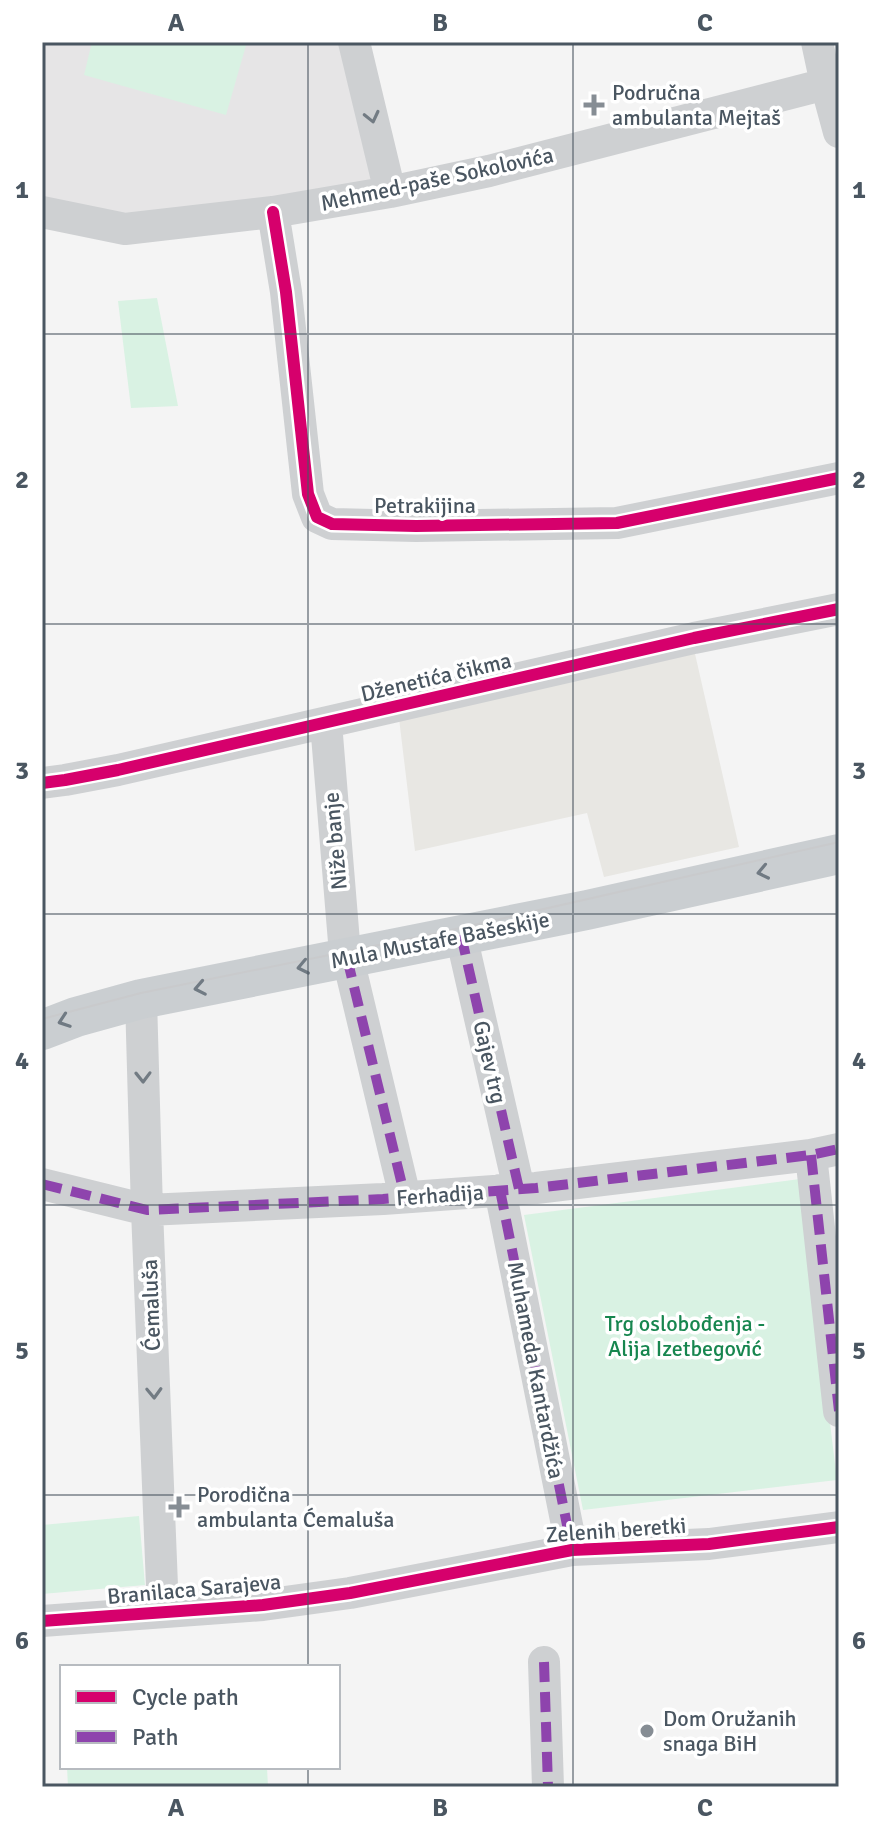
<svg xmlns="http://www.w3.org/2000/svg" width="881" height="1829" viewBox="0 0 881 1829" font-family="Signika,sans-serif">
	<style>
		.commercial { fill: #e8e7e3 }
		.education { fill: #e6e5e6 }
		.green { fill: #d9f2e3 }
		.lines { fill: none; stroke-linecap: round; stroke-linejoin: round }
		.minor { stroke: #ced0d2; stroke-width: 32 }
		.major { stroke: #caced1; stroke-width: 40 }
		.tram { stroke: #c9cacc; stroke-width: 2 }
		.quiet { stroke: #8e44ad; stroke-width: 10; stroke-dasharray: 20 10; stroke-linecap: butt }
		.cycleway-casing { stroke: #fff; stroke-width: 17 }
		.cycleway { stroke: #d6006c; stroke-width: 12 }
		.oneway { stroke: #727b83 }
		.oneway2 { stroke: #707a83 }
		.grid { fill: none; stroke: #4a5661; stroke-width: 2; stroke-opacity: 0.55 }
		.poi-dot { fill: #868d94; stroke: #fff; stroke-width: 3 }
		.labels { text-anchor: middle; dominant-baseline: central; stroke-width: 7; stroke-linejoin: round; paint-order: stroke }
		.poi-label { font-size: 22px; fill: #4a5661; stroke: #fff; text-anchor: start }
		.street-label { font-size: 22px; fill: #4a5661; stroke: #fff }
		.park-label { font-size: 22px; fill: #17864f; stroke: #fff }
		.neatline { fill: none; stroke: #4a5661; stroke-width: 3 }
		.grid-label { font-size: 26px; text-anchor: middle; font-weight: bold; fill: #4a5661 }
	</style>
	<rect width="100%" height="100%" fill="#f4f4f4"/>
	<path class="commercial" d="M693,645L739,847L604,877L587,813L415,851L398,710Z"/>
	<path class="education" d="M42,42H354L390,192L125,229L42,210Z"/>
	<path class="green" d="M92,42H247L226,115L84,75Z
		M157,298L178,406L131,408L118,301Z
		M800,1179L837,1480L583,1510L524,1215Z
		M139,1516L145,1585L42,1594V1525Z
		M67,1767H267L268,1787H68Z"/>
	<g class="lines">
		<path class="minor" d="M354,42L390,192
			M817,42L826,84L839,132
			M42,212L125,229L273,212L390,192L489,171L826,84
			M273,212L286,292L308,494L317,517L332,524L416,526L617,523L839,478
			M326,723L344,942L405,1197
			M42,783L65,780L118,770L694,638L839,609
			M461,935L519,1189
			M141,999L147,1210L163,1611
			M811,1155L839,1411
			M42,1184L147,1210L383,1199L536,1188L811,1155L839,1149
			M500,1190L572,1550
			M42,1621L263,1605L350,1593L572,1550L709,1544L839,1527
			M544,1662L548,1787"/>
		<path class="major" d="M42,1030L76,1017L141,999L587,910L839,854"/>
		<path class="tram" d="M42,1019L141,993L438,933L839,842"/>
		<path class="quiet" d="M461,935L519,1189
			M347,958L405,1197
			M811,1155L839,1411
			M42,1184L147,1210L383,1199L536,1188L811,1155L839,1149
			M500,1190L572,1550
			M544,1662L548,1787"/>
		<defs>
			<path id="cycleway" d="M273,212L286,292L308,494L317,517L332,524L416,526L617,523L839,478
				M42,783L65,780L118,770L694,638L839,609
				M42,1621L263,1605L350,1593L572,1550L709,1544L839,1527"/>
		</defs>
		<use href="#cycleway" class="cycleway-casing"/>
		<use href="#cycleway" class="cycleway"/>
	</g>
	<defs><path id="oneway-chevron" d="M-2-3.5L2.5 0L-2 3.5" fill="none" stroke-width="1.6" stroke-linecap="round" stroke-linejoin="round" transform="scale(2)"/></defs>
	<g class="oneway">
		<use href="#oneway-chevron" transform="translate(372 117) rotate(77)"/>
		<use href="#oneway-chevron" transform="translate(143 1077) rotate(89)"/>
		<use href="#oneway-chevron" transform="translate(154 1393) rotate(88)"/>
	</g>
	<g class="oneway2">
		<use href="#oneway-chevron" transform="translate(763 872) rotate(168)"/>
		<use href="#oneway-chevron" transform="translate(303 967) rotate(168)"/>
		<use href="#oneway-chevron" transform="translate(200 988) rotate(169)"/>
		<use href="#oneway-chevron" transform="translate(64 1021) rotate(161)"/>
	</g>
	<path class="grid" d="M308,42V1667M573,42V1787M42,334H839M42,624H839M42,914H839M42,1205H839M42,1495H839M308,1767V1787"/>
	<g class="poi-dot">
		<path d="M590 93h8v8h8v8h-8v8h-8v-8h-8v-8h8z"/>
		<path d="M175 1495h8v8h8v8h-8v8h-8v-8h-8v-8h8z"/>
		<circle cx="647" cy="1731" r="8"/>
	</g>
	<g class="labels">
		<g class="poi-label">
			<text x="612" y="92">Područna<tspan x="612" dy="25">ambulanta Mejtaš</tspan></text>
			<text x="197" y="1494">Porodična<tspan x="197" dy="25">ambulanta Ćemaluša</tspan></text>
			<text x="663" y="1718">Dom Oružanih<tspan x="663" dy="25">snaga BiH</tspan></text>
		</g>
		<g class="street-label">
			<text transform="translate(437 179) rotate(-12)">Mehmed-paše Sokolovića</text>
			<text x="425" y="505">Petrakijina</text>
			<text transform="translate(436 677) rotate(-13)">Dženetića čikma</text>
			<text transform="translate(335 841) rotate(-95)">Niže banje</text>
			<text transform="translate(440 940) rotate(-11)">Mula Mustafe Bašeskije</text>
			<text transform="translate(490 1062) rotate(77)">Gajev trg</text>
			<text transform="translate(440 1195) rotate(-4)">Ferhadija</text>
			<text transform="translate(151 1305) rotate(-92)">Ćemaluša</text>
			<text transform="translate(536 1370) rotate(79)">Muhameda Kantardžića</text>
			<text transform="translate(616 1530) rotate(-4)">Zelenih beretki</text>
			<text transform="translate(194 1589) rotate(-5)">Branilaca Sarajeva</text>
		</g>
		<g class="park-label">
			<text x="685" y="1323">Trg oslobođenja -<tspan x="685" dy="25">Alija Izetbegović</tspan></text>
		</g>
	</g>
	<rect width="881" height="1829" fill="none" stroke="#ffffff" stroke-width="88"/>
	<rect x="60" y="1665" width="280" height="104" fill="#ffffff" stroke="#b7bbc0" stroke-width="2"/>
	<rect x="76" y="1691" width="40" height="12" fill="#d6006c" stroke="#b7bbc0" stroke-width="2"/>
	<text x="132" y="1705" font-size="24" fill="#4a5661">Cycle path</text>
	<rect x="76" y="1731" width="40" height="12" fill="#8e44ad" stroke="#b7bbc0" stroke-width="2"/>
	<text x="132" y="1745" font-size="24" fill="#4a5661">Path</text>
	<rect x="44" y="44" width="793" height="1741" class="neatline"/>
	<g class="grid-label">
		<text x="176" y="31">A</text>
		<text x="440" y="31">B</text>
		<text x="705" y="31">C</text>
		<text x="22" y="198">1</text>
		<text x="859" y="198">1</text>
		<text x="22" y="488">2</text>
		<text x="859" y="488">2</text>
		<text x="22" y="779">3</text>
		<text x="859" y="779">3</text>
		<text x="22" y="1069">4</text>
		<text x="859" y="1069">4</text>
		<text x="22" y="1359">5</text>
		<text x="859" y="1359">5</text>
		<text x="22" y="1649">6</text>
		<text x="859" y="1649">6</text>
		<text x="176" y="1816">A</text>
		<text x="440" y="1816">B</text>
		<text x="705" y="1816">C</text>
	</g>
</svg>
